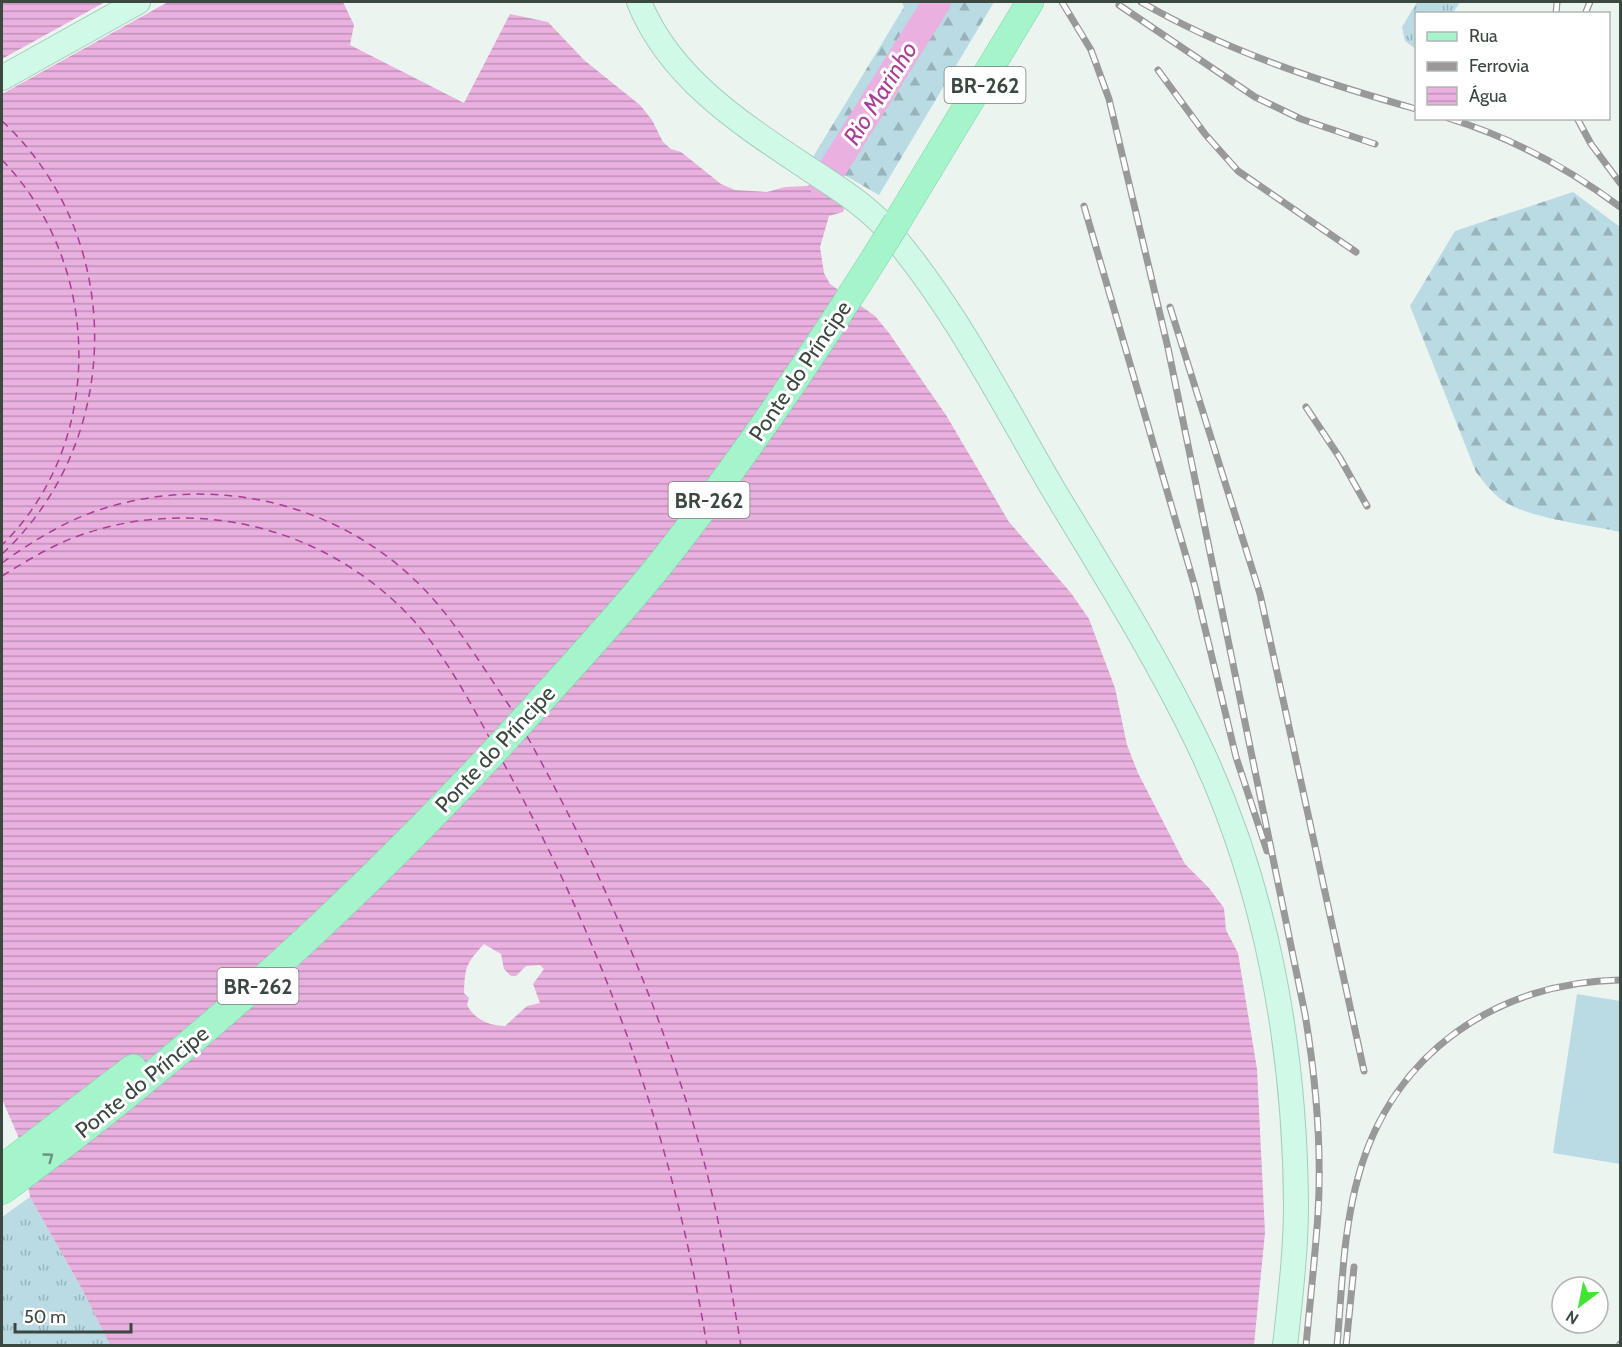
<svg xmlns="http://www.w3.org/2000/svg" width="1622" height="1347" viewBox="0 0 1622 1347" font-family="Cabin,sans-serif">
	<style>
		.grass { fill: url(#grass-tufts) }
		.forest { fill: url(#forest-firs) }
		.pitch { fill: #badae4 }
		.water { fill: url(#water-rules); fill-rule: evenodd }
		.pier { fill: #ecf4f0 }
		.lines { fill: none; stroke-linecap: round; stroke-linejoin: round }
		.river { stroke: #eab0df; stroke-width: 28 }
		.ferry { stroke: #aa3e94; stroke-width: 1.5; stroke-dasharray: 8 6; stroke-linecap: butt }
		.secondary-casing { stroke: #a1cfb9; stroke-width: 26 }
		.primary-casing { stroke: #77d8a5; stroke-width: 28 }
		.secondary { stroke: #d1f9e7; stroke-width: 24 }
		.primary { stroke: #a6f4cc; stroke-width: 27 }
		.rail-casing { stroke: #999; stroke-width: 7 }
		.rail { stroke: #fff; stroke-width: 4.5; stroke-dasharray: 14; stroke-linecap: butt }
		.primary-bridge-casing { stroke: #77d8a5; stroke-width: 28; stroke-linecap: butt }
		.primary-bridge { stroke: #a6f4cc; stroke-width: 27 }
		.oneway { stroke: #6b957f }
		.labels { text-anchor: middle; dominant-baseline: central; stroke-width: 6; stroke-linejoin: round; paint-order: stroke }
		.shield { fill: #fff; stroke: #757f79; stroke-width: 1.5 }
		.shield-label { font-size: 21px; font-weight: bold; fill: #3a4840 }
		.street-label { font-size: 22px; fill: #3a4840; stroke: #fff }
		.water-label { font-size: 24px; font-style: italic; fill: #aa3e94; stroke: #fff }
	</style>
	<defs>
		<pattern id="grass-tufts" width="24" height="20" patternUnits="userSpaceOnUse" patternTransform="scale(1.5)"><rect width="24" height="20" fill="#badae4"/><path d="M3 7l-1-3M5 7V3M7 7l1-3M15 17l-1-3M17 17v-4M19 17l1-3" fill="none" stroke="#98b3ba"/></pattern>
		<pattern id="forest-firs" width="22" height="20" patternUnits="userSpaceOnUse" patternTransform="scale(1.5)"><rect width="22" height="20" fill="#badae4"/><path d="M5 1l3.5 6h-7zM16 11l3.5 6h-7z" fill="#98b3ba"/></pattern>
		<pattern id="water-rules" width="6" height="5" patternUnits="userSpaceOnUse" patternTransform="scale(1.5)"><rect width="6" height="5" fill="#eab0df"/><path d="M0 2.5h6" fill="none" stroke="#bf91b6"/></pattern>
	</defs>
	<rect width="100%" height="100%" fill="#ecf4f0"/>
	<path class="grass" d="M1417,2H1460L1453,13L1416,14V49L1405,41L1402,27Z
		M30,1197L82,1289L110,1345H2V1217Z"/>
	<path class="forest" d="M902,2H994L879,195L813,157L904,7Z
		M1573,192L1620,227V532C1589,525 1526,518 1502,500C1491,492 1484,482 1476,472L1410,306L1455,231Z"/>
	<path class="pitch" d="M1577,994L1620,1001V1164L1553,1153Z"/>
	<path class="water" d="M2,2H343L354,25L350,45L464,103L510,14L548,22L584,60L640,105L652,120L663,142L671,149L681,152L721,184L735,190L767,192L785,187L807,186L817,180L847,200L843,212L829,216L820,247L824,273L830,284L875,316L889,333L946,415L1009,522L1071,593L1089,619L1115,688L1127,745L1138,773L1185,864L1209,888L1224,908L1226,930L1238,953L1257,1069L1265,1233L1254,1345H110L82,1289L30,1197L21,1143L2,1099ZM484,944L501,954L504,969L511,976H516L526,966L540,965L544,969L533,984L540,1003L527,1006L505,1026C489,1026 474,1019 467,1005L469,998L464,993C465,966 466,964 484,944Z"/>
	<path class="pier" d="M105,2H168L2,94V59Z"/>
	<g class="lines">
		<path class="river" d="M823,184L937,2"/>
		<path class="ferry" d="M2,121C126,236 125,440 2,554
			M2,160C102,263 107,442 2,545
			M2,563C30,543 60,524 93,512C207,472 336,500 421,586C457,622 483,669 513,711
			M2,576C26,561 51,546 78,536C198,493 331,529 415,622C445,656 468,698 489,737
			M527,736C600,868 661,1008 702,1154C719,1217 730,1281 741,1346
			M503,762C605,947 673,1138 707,1346"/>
		<defs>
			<path id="secondary" d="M639,2C670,79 743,125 809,169C838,188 866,205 889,231C955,308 1002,402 1053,489C1103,572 1155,654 1197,741C1266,884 1295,1046 1296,1205C1296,1252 1290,1299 1285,1346
				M2,78L138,2"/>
			<path id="primary" d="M897,222L1030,2
				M2,1168L133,1068
				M2,1191C179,1062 341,915 491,755"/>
		</defs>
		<use href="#secondary" class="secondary-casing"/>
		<use href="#primary" class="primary-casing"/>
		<use href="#secondary" class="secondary"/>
		<use href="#primary" class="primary"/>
		<defs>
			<path id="rail" d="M1062,2L1091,50L1109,99L1168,348L1305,1014C1316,1080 1322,1147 1318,1214C1315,1258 1310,1302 1306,1346
				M1141,2C1228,52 1321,82 1416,109
				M1119,5L1255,97L1301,119L1375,144
				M1556,14L1557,2
				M1585,14L1590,2
				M1158,70L1205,134L1238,171L1356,252
				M1448,118C1512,138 1567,167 1620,207
				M1577,118L1591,144L1620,183
				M1084,206L1195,587L1236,757L1267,851
				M1170,307L1260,594L1364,1071
				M1306,407L1340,458L1367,506
				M1337,1346C1342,1289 1343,1229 1359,1174C1393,1053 1497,982 1620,980
				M1346,1346L1354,1267
				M1619,1346L1620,1344"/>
		</defs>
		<use href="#rail" class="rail-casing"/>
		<use href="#rail" class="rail"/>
		<defs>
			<path id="primary-bridge" d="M491,755C546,695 602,635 654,572C743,461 822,343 897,222"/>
		</defs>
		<use href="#primary-bridge" class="primary-bridge-casing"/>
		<use href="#primary-bridge" class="primary-bridge"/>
	</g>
	<defs><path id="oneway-chevron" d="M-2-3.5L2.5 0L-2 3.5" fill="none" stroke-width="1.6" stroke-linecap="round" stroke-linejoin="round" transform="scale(1.5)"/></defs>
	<use class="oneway" href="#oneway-chevron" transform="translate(49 1157) rotate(-36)"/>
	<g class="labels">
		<g class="shield">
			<rect x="944.5" y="67" width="81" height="36" rx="4.5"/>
			<rect x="668.5" y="482" width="81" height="36" rx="4.5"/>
			<rect x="217.5" y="968" width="81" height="36" rx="4.5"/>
		</g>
		<g class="shield-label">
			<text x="985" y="85">BR-262</text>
			<text x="709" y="500">BR-262</text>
			<text x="258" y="986">BR-262</text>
		</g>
		<g class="street-label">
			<text transform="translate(800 371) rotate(-56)">Ponte do Príncipe</text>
			<text transform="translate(495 749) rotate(-47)">Ponte do Príncipe</text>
			<text transform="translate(142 1082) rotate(-39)">Ponte do Príncipe</text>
		</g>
		<g class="water-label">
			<text transform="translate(880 93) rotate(-58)">Rio Marinho</text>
		</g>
	</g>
	<rect width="1622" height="1347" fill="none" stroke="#3a4840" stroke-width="6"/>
	<rect x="1415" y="12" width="195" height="108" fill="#ffffff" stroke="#b0b6b3" stroke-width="1.5"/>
	<rect x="1427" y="32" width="30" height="9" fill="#a6f4cc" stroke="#b0b6b3" stroke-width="1.5"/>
	<text x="1469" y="42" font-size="18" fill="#3a4840">Rua</text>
	<rect x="1427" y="62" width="30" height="9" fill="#999999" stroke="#b0b6b3" stroke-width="1.5"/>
	<text x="1469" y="72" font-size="18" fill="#3a4840">Ferrovia</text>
	<rect x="1427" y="87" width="30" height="18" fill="url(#water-rules)" stroke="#b0b6b3" stroke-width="1.5"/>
	<text x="1469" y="102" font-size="18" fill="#3a4840">Água</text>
	<g transform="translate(1580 1305) rotate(212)"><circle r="28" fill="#ffffff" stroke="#b0b6b3" stroke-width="1.5"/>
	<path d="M0-4.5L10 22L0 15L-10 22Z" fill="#42e335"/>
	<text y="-9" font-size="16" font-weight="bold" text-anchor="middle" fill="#3a4840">N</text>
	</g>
	<path d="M15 1323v9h116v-9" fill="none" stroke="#3a4840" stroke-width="3"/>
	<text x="24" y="1323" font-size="18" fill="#3a4840" stroke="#ffffff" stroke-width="4.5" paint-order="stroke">50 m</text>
</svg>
